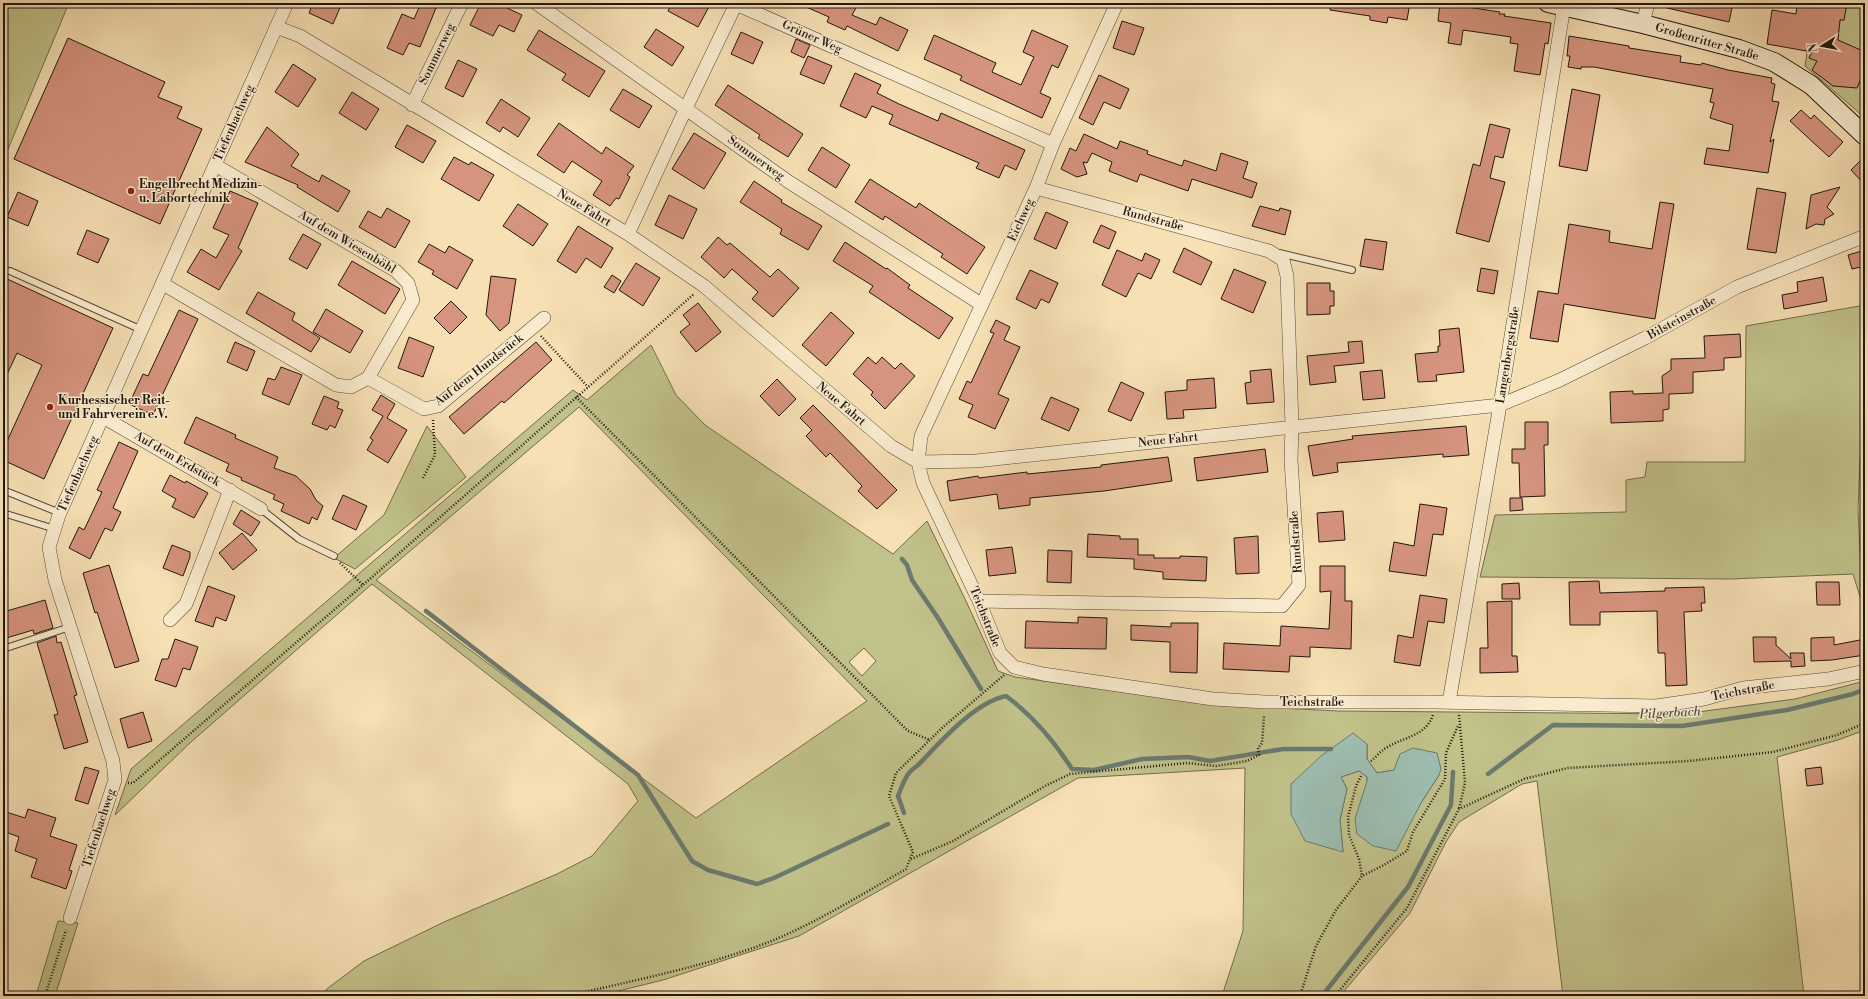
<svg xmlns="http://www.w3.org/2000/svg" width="1868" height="999" viewBox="0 0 1868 999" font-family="'Libre Bodoni',serif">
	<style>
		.green { fill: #c1c18a; stroke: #716c4c; fill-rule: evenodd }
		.water { fill: #9dbdb0; stroke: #6b7a6f }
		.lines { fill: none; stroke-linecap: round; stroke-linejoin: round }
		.stream { stroke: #6b7a6f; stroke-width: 4.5 }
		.building { fill: #d6947e; stroke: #21160e }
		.service-casing { stroke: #564838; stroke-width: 8 }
		.minor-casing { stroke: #564838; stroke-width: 14 }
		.secondary-casing { stroke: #21160e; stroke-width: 20 }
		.path { stroke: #21160e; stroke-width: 2.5; stroke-dasharray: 1 2; stroke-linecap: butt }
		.service { stroke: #f9ebce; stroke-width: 6 }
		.minor { stroke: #f9ebce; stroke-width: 13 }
		.secondary { stroke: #f9ebce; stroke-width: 18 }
		.poi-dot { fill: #8f2418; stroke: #f9ebce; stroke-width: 1.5 }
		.labels { text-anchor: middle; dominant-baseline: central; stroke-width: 3; stroke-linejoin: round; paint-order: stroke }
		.street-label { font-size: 12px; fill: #21160e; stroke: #f9ebce }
		.poi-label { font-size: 12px; font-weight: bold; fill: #21160e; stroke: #f9ebce; text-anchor: start }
		.water-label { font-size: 13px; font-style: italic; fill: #4c5047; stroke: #f9ebce }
	</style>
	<rect width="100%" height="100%" fill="#f6e0b4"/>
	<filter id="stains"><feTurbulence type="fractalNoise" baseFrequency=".005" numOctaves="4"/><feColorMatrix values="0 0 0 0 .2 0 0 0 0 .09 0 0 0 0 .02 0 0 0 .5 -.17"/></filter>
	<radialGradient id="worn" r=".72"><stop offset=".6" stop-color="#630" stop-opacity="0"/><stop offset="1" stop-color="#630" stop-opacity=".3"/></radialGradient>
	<path class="green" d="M3,3H69L3,161Z
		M1814,3H1865V118L1805,66Z
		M1865,305V458H1860L1858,509L1861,572L1865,573V613L1853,574L1731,579L1480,577L1495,515L1626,512V480L1645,477L1647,462H1745L1746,326Z
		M651,345L676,395L705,425L893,554L927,521L966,601L998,671L1015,677L1216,705L1339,711L1683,714L1795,699L1865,681V730L1838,740L1777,757L1804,996H1563L1537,781L1522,784L1459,822L1446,842L1410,913L1340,996H1222L1243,931L1245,768L1078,778L799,936L663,980L598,996H320L328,988L364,961L444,922L557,874L592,856L638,801L628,784L372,584L191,742L115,815L131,769L573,390L587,400ZM579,407L867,701L696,818L376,580ZM864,648L876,661L862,676L849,662ZM1367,744V759L1377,773L1395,770L1400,754L1439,775L1421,803L1367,781V777L1359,771L1341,777L1347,789L1340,820L1343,851L1291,784Z
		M427,426L466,477L355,569L334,558L384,515Z
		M58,921L78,923L55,996H36Z"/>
	<path class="water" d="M1353,733L1367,744V759L1377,773L1394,770L1400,754L1413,748L1437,753L1441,769L1439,775L1421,803L1396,851L1373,846L1357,834L1355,819L1367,781V777L1359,771L1341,777L1347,789L1340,820L1343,852L1305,841L1291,814V784L1321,756Z"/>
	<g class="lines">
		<path class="stream" d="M902,559L907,565L912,580L938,618L981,689
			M426,611L638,775L692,861L708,870L757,884L774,878L888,824
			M1488,774L1553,725L1682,726L1787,710L1853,694L1865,689
			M904,813L898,796C901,789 904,779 909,773C912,769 918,766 922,761C943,739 976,702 1006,696C1033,716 1054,741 1072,769L1094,770L1142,759L1188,757L1210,761L1283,749H1331
			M1322,996L1408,887L1451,805L1453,772"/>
	</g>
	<path class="building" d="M313,3H342L333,24L309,13Z
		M421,3L436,8L420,47L409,43L403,55L387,48L402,14L414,19Z
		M481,3H510L507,8L522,15L514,32L499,25L493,36L470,25Z
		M672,3H711L698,27L668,11Z
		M797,3H844L856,8L852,15L876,25L880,17L908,30L898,51L847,26L845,30L827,22L829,17Z
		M1331,3H1410L1407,20L1388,17L1387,23L1370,20V16L1330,10Z
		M1440,3L1500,12L1499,14H1505L1504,16L1551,23L1548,44L1545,43L1540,75L1514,71L1518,44L1510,43L1511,37L1463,30L1461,45L1448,43L1451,23L1438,21Z
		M1667,3H1733L1729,22L1667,8Z
		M1797,3H1847L1844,20H1840L1838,40L1865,52V69L1857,88L1833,86L1812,70L1817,61L1809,58L1812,52L1767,44L1772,10L1796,14Z
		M1122,21L1144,28L1134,55L1113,48Z
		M656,29L684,47L672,66L644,47Z
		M539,30L605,71L589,97L562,80L566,74L527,50Z
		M1032,30L1068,46L1058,68L1052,65L1040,93L1051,98L1042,118L960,80L962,76L924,59L934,35L996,63L992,72L1021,85L1034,57L1023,52Z
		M741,32L763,42L753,64L731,54Z
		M1569,36L1629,46V48L1681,56L1680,62L1701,65L1702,63L1728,70L1772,78L1771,83L1775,84L1772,101L1779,102L1770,142L1774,139L1768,173L1704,164L1707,148L1729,151L1733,125L1710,118L1714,103L1710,102L1713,89L1594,67H1581V69L1568,67L1570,56H1567Z
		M68,38L165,82L158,97L182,107L177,118L202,129L160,224L14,159Z
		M796,39L810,45L804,58L791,52Z
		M808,56L832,66L824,84L800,74Z
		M458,60L477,69L463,97L445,88Z
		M293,64L316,79L298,107L275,92Z
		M855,73L881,85L877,93L899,104L938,121L941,113L1025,150L1016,170L1005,165L999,178L976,168L979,163L889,124L893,115L872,106L866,118L840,106Z
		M1099,75L1129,89L1120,109L1104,102L1093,125L1079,118Z
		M728,85L803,134L788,157L758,138L760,135L715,105Z
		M623,89L652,106L639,128L610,110Z
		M1572,89L1600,95L1587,171L1559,166Z
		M352,92L379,109L366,130L339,113Z
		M501,99L530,118L518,137L503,127L500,132L486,123Z
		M1801,110L1811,119L1814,115L1843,142L1829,157L1790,121Z
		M559,123L602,154L606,147L634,166L627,175L630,177L619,199L616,198L610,206L593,195L602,181L572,161L564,173L537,155Z
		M1490,124L1510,129L1503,158L1495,156L1490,178L1505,182L1489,242L1456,233L1473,164L1480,166Z
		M407,125L436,141L423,163L395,147Z
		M267,127L299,154L291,166L319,182L322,175L350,191L338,212L297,187L298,185L245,162Z
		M694,133L726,153L704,189L672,169Z
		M1084,134L1117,149L1120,141L1148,151L1147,154L1182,166L1184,160L1216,171L1221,153L1248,162L1243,178L1257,183L1252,198L1192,179L1188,191L1140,174L1137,182L1109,171L1112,162L1092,153L1087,163L1083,162L1087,174L1077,177L1061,169L1070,148L1076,151Z
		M822,147L850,165L836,188L808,170Z
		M1865,156V185L1851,170Z
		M454,157L469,165L471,162L494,175L479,201L441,179Z
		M870,179L916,208L919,203L985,247L967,274L941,257L943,254L885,216L883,220L855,202Z
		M754,181L782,200L781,202L822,226L808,250L780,234L782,229L740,202Z
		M1840,187L1827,207L1834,214L1825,219L1824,225L1816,224L1806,229L1811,195Z
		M1757,188L1786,193L1776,253L1747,249Z
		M230,191L258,203L238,248L242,251L219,290L187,272L201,249L216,258L229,235L213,228Z
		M18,192L38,201L28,226L7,217Z
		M669,195L697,209L683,239L655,225Z
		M1660,202L1674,204L1655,319L1564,304L1558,342L1530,338L1538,291L1558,294L1569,224L1610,231L1609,242L1652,249Z
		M518,204L548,224L533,246L503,226Z
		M1260,206L1279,211L1280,208L1291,211L1285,235L1252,226Z
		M387,208L410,221L395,248L359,227L368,211L381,218Z
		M1046,212L1068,222L1056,249L1034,239Z
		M1101,225L1116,232L1109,249L1093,242Z
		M578,226L613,248L601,268L586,258L576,273L557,261Z
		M87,230L109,239L98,263L77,254Z
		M303,234L321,244L307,269L289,259Z
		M718,237L727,245L730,243L770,277L778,269L799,288L773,317L752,299L758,292L732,269L724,278L701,257Z
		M1365,239L1387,242L1383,270L1360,266Z
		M845,242L886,269L887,268L910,285L908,288L953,318L939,339L869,292L873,286L833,261Z
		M429,244L445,253L449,246L473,260L457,289L432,274L434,271L418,262Z
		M1184,248L1212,262L1201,285L1173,272Z
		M1117,250L1142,261L1145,253L1160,260L1151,279L1138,273L1126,297L1102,285Z
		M1865,250V266L1852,269L1848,255Z
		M352,261L400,289L385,314L338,285Z
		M636,263L660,278L643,306L619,290Z
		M1481,268L1498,271L1494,294L1477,291Z
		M1234,269L1266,282L1253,313L1221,299Z
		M1030,270L1058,283L1049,303L1041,299L1036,309L1016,299Z
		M612,275L621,281L614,293L604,287Z
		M491,276L516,279L509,323L500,331L486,315Z
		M3,277L113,328L44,479L3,460V450L42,365L17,353L3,383Z
		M1823,277L1827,301L1784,309L1782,295L1798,292L1797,282Z
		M1307,283H1330V291H1334V306H1330V314L1307,315Z
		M258,292L295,313L292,320L320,338L311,352L246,313Z
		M451,301L467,317L450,334L434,318Z
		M698,303L721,332L696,352L680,332L690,324L683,315Z
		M326,309L363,331L350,353L313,332Z
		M179,310L198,319L153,415L129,404L143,374L148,376Z
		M831,312L854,333L826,366L802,345Z
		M996,320L1010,327L1004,340L1020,347L998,394L1009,399L995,429L968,417L973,405L959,399L967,381L971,383L994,333L990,332Z
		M1459,328L1464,372L1436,375L1437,381L1418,382L1415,354L1438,352V346H1440L1439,330Z
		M1740,334L1741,357L1724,358V370L1693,372V393L1669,394V409L1663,410V421L1611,423L1610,392L1633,391V394L1663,393L1662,376L1671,370V359L1705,358L1704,336Z
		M409,337L434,347L423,377L398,368Z
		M1362,341L1364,363L1334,366L1336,382L1310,385L1307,356L1349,352L1348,342Z
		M235,342L255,351L247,371L227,362Z
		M536,342L552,360L504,403L502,401L464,434L449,417Z
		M868,357L876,364L882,357L895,369L901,363L915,376L885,409L871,395L873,392L853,374Z
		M281,367L302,375L289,405L262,394L268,378L275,380Z
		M1271,369L1274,402L1247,404L1245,383L1251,382L1250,371Z
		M1382,370L1385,398L1363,400L1360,372Z
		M1214,378L1216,408L1183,410L1184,418L1167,419L1165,392L1187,390V380Z
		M777,379L796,399L779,416L760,396Z
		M1121,382L1144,393L1131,421L1108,411Z
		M381,395L395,404L387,418L407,430L388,463L367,450L373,440L370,438L383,416L372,410Z
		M324,396L339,402L337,408L343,410L335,428L330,425L327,430L312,424Z
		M1051,397L1079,409L1069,431L1041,419Z
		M813,405L897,490L877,509L858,491L862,486L830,453L826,457L806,436L812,430L800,418Z
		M196,417L236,435L235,438L278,457L274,468L296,476L310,489L316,500L323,506L317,520L312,517L309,524L281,511L284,504L273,499L275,495L241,480L242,478L226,471L229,464L184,443Z
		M1525,422H1548V445H1544L1545,496L1520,497L1519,463H1512V449H1525Z
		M1466,426L1469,455L1443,457V454L1337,463L1338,472L1313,476L1308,446L1353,439L1352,436Z
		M119,442L138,451L113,508L121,512L112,531L105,528L90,559L69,548L79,527L84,530L102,492L97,490Z
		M1265,449L1268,472L1197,481L1194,458Z
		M1168,457L1172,481L1104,491L1030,498V505L999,509L997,494L950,501L947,481L978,476L979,478L1027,472V474L1101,467V465Z
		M170,475L185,483L186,481L208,493L194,518L172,507L176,499L162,491Z
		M343,495L367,506L356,530L332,519Z
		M1510,498H1522L1523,510L1510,511Z
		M1420,504L1447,508L1443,535L1433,534L1426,576L1389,571L1394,542L1414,546Z
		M241,510L260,522L251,536L233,524Z
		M1343,511L1345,540L1319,542L1317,513Z
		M242,533L257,550L233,570L219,553Z
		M1088,534L1120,536V539H1138V555H1154V558H1180V556L1207,557L1206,581L1163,579V572L1134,569V559L1087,557Z
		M1258,536L1259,573L1236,574L1234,538Z
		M172,545L190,552V557L183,576L163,568Z
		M1012,547L1016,573L989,576L986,550Z
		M1048,550L1072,551L1071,583L1047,582Z
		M109,565L139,661L115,668L97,612L95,613L83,573Z
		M1320,566H1345V601H1352L1351,649L1310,647V657L1290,656L1289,672L1223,669L1224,643L1280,646L1281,626L1329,629L1331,591L1320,592Z
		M1599,581L1600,593L1665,591V588L1704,587L1705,603H1701L1702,611L1684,612L1687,685L1666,686L1665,653H1658L1657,611L1600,612V625H1570L1569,582Z
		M1816,582H1839L1840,605H1817Z
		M1519,583L1520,599H1502V584Z
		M208,586L235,596L226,621L216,617L213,627L195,621Z
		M1420,595L1447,599L1444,623L1428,621L1420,666L1394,662L1398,635L1413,638Z
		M45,600L53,628L34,634L33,630L3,639V612Z
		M1512,601V656H1517L1518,672L1480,673V648H1488L1487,602Z
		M1078,617L1107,618L1106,649L1025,648L1026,621L1078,623Z
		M1171,623H1198L1197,673L1170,672V642L1131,640V625L1171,627Z
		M56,636L57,643L61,642L77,695L74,696L88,742L64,749L54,715L58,714L37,643Z
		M1753,637H1776V645L1791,659L1790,653H1804L1805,666L1791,667V661L1754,662Z
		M1834,637V645L1865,639V655L1832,660L1811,661V638Z
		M175,639L198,647L190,670L183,668L176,687L155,680L162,659H168Z
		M143,712L152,741L128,748L120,719Z
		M85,767L99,771L88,804L75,800Z
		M1821,767L1823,784L1807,786L1805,769Z
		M28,809L56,818L50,836L77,845L69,870L72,871L66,889L31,877L37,859L15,851L19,837L3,831V811L25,818Z"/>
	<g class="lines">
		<defs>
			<path id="service" d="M1279,253L1352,270
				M10,271L142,330
				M3,490L60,513
				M261,509L299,539L334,556
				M3,513L55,529
				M3,649L70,627"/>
			<path id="minor" d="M536,3L789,182L981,304
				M1117,3L1053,144L1036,188L921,436L918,462L923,483L979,601L1000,653L1014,667L1043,674L1213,699L1265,702H1434L1656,706L1704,699L1743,688L1828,679L1865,671
				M1643,24L1648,3
				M276,27L300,36L628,234L704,286L891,446L918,462L976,461L1500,405L1560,380L1645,338L1737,287L1865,236
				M412,105L462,3
				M628,234L686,108L736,4L1053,144
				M163,284L336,385L351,387L368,378L413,300L408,283L396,271L215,165
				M368,378L424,409L438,406L544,318
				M103,417L261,509
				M979,601L1282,606L1299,585L1291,460L1292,426L1287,276L1283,260L1269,251L1036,188
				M170,620L186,604L230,490
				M1449,702L1500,405L1564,6
				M70,918L115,780L113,761L55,580L49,547L59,515L287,3"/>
			<path id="secondary" d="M1548,3L1643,24L1739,49L1774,62L1811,85L1865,136"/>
		</defs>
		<use href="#service" class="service-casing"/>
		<use href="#minor" class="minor-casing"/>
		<use href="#secondary" class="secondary-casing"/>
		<path class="path" d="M541,336L588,387
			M576,397L908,731L930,740
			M423,478L435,455L433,420
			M340,563L363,585
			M1459,715L1465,783L1459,809
			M1371,761C1375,758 1379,753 1383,750C1400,737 1425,738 1433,715
			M1361,776L1356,786L1348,817L1349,835L1359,859L1362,876
			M128,783H133L363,585L694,294
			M911,859L953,841L1045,786L1070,774L1187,763L1216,766L1247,761L1259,755L1258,748L1262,743L1264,716
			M45,996L66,930
			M568,996C630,981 693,969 753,948C807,929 857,897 906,869L913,852L889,796L896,773L942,728L1004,675
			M1300,996L1316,946L1336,910L1362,876L1384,865L1407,851L1413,832L1445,779L1446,753L1458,726
			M1335,996L1407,908L1459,809L1524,779L1568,768L1689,761L1773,752L1837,735L1865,723"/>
		<use href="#service" class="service"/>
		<use href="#minor" class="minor"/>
		<use href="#secondary" class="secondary"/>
	</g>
	<g class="poi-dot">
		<circle cx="131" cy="191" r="4"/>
		<circle cx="50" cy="407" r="4"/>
	</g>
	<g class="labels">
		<g class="street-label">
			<text transform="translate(812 37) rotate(24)">Grüner Weg</text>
			<text transform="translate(1707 42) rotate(16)">Großenritter Straße</text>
			<text transform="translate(437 54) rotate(-64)">Sommerweg</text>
			<text transform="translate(234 123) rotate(-66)">Tiefenbachweg</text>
			<text transform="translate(756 158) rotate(36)">Sommerweg</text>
			<text transform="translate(584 208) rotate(31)">Neue Fahrt</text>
			<text transform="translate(1153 219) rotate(15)">Rundstraße</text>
			<text transform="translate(1021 220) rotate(-65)">Eichweg</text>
			<text transform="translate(347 242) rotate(31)">Auf dem Wiesenböhl</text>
			<text transform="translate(1682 318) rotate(-29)">Bilsteinstraße</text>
			<text transform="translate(1508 355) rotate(-81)">Langenbergstraße</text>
			<text transform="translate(479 370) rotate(-38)">Auf dem Hundsrück</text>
			<text transform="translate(841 404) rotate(40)">Neue Fahrt</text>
			<text transform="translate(1168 440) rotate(-6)">Neue Fahrt</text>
			<text transform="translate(177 459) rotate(30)">Auf dem Erdstück</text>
			<text transform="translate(78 474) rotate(-66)">Tiefenbachweg</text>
			<text transform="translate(1296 542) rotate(-94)">Rundstraße</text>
			<text transform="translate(985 617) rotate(68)">Teichstraße</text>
			<text transform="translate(1743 691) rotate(-11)">Teichstraße</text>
			<text x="1312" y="702">Teichstraße</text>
			<text transform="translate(99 828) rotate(-72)">Tiefenbachweg</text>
		</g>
		<g class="poi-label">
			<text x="139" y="184">Engelbrecht Medizin-<tspan x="139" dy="14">u. Labortechnik</tspan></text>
			<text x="58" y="400">Kurhessischer Reit-<tspan x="58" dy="14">und Fahrverein e.V.</tspan></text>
		</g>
		<g class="water-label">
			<text transform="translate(1670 713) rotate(-3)">Pilgerbach</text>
		</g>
	</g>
	<rect width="1868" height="999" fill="none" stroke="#f6e0b4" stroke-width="16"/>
	<rect x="4" y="4" width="1860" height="991" fill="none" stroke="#21160e" stroke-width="2"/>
	<rect x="8" y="8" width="1852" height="983" fill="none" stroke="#21160e"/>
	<g transform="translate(1822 46) rotate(259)" stroke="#f9ebce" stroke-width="3" paint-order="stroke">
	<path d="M0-3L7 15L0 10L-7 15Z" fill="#21160e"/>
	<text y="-6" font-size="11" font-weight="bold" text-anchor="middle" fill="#21160e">N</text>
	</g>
	<rect width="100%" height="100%" filter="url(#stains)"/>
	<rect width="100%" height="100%" fill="url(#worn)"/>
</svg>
